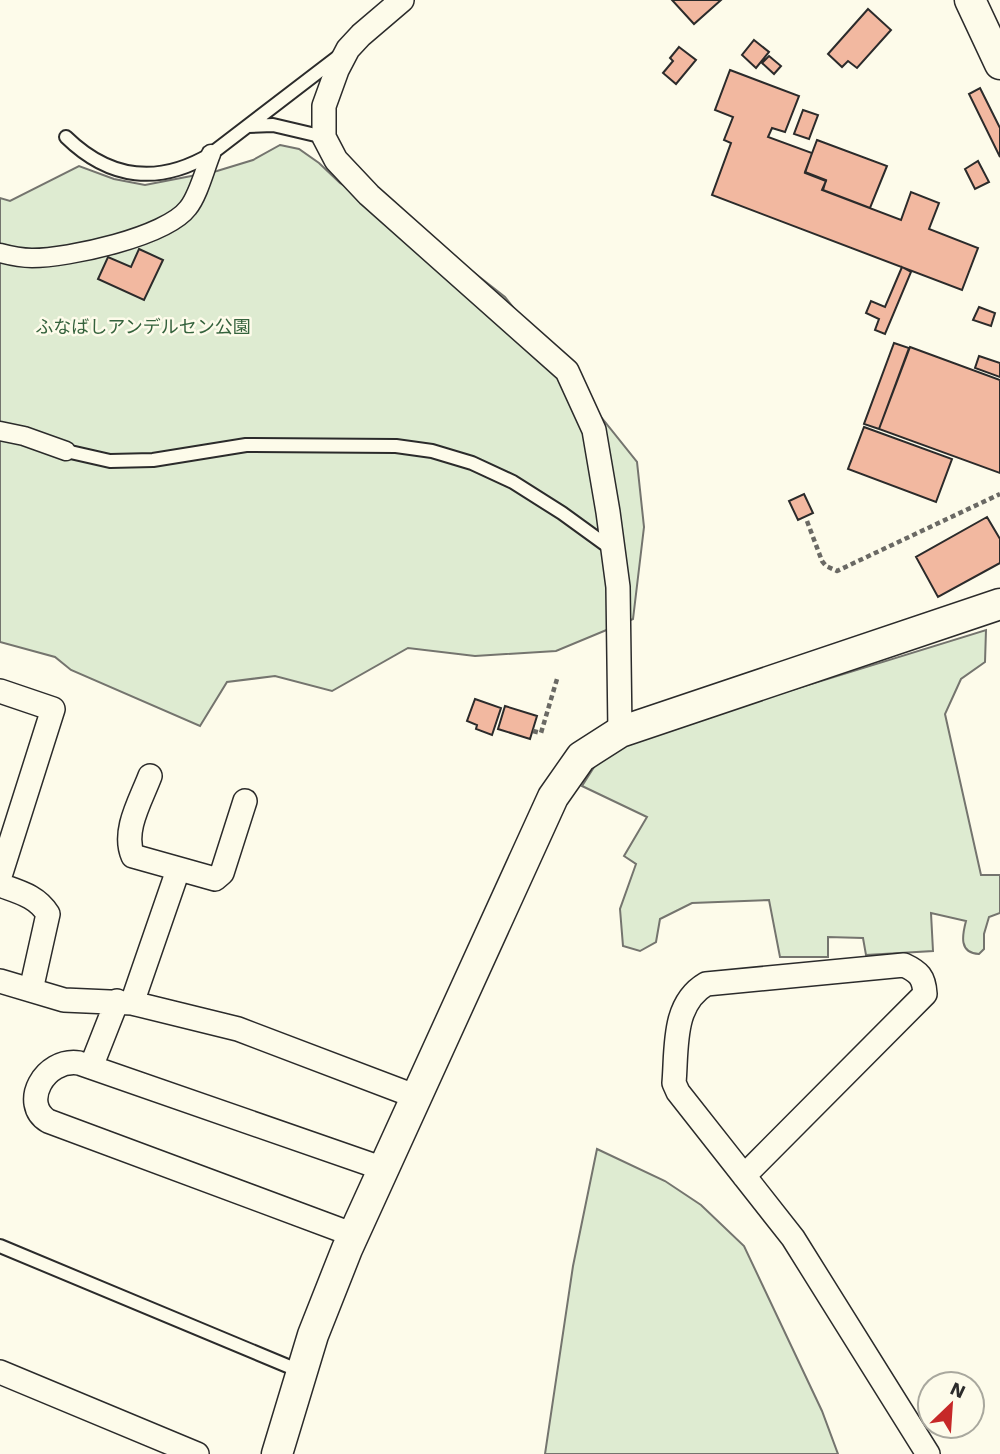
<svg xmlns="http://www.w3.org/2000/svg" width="1000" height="1454" viewBox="0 0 1000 1454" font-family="'Work Sans','Noto Sans JP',sans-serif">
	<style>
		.green { fill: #deebd1; stroke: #74746e; stroke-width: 2 }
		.building { fill: #f2b8a0; stroke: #2b2b2b; stroke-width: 2 }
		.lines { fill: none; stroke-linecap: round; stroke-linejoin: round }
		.service-casing { stroke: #2b2b2b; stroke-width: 16 }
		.pedestrian-casing { stroke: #2b2b2b; stroke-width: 21 }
		.minor-casing { stroke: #2b2b2b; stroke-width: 26 }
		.tertiary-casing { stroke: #2b2b2b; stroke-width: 33 }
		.path { stroke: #6a6964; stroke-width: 4.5; stroke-dasharray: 5 3.5; stroke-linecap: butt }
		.service { stroke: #fdfbea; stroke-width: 12 }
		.pedestrian { stroke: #fdfbea; stroke-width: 18 }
		.minor { stroke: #fdfbea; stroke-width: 23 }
		.tertiary { stroke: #fdfbea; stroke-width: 30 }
		.labels { text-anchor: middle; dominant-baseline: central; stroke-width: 5; stroke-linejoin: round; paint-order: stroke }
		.park-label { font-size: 18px; fill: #34623c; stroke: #fdfbea }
	</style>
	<rect width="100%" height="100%" fill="#fdfbea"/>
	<path class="green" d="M280,145L299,149L319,163L340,183L445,250L505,297L637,462L644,527L633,619L556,651L475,656L408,648L332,691L275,676L227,682L200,726L71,670L55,657L0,642V198L10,201L79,166L114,179L145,185L217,171L253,160Z
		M986,630L985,662L961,679L945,714L981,875H1000V913L989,917L984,934V949L979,954C959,953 962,936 966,921L931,913L933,951L866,955L863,938L828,937V957H780L769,900L692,903L660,919L656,942L640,951L623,946L620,909L636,864L624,856L647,817L582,786L596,764L624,742Z
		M597,1149L665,1181L701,1205L744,1246L822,1411L838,1454H545L573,1266Z"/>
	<path class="building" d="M672,0H721L694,24Z
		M868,9L891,30L857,68L848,61L842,67L828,54Z
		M754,40L769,52L756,68L742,55Z
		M679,47L696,60L676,84L663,73L673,61L670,58Z
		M769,56L781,66L774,74L762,63Z
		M730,70L799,96L785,132L772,128L768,137L812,153L805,173L826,181L822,190L901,220L911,192L939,203L929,229L978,248L962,290L712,195L731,143L724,140L733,117L715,110Z
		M980,88L1000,128V157L969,94Z
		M803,110L818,115L809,139L794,134Z
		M817,140L887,166L870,208L823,190L826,180L805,172Z
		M978,161L989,182L975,189L965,169Z
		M139,249L163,260L144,300L98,279L108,257L131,267Z
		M902,267L911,272L885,334L875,330L879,319L866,313L871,301L885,307Z
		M979,307L995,313L991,326L973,320Z
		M894,343L909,348L879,429L864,424Z
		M910,347L1000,380V473L879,429Z
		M979,356L1000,363V377L975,368Z
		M864,427L952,459L936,502L848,469Z
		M804,494L813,513L798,520L789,501Z
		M987,517L1000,539V563L938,597L916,557Z
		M475,699L501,708L492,735L476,729L477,725L467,721Z
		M505,706L537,716L530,739L498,729Z"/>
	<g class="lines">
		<defs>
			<path id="service" d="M248,126L273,125L324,137
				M66,137C110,180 159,185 211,154L339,56
				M66,451L110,461L153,460L246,445L396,446L432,451L472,463L513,482L562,513L613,550
				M0,1246L302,1372"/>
			<path id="pedestrian" d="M0,253C11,256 21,258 32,258C68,258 166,237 188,208C198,196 205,169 211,154
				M0,431L24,436L66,451"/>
			<path id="minor" d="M402,0L361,35L348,49L337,70L324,106V137L336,160L369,195L567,371L594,430L608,512L618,587L620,732
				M0,691L53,709L0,876
				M150,776C141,800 122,831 133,856L215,879L222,873L245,801
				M0,885C19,892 37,896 48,914L31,990
				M0,981L64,1000L132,1003L238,1029L417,1097
				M132,1003L178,870
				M91,1067L117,1001
				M744,1176L925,994C924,977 919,972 904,965L706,984C672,1004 677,1048 674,1083L678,1092L793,1238L928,1454
				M354,1235L48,1121C20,1104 44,1058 79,1063L384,1169
				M0,1372L197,1454"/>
			<path id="tertiary" d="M970,0L1000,64
				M277,1454L313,1335L347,1249L553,797L581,757L620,732L1000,604"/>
		</defs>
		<use href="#service" class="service-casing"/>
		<use href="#pedestrian" class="pedestrian-casing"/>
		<use href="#minor" class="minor-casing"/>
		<use href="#tertiary" class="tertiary-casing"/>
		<path class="path" d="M807,521L822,561L826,566L837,571L1000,494
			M533,731L541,733L557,679"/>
		<use href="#service" class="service"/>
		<use href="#pedestrian" class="pedestrian"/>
		<use href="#minor" class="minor"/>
		<use href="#tertiary" class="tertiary"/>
	</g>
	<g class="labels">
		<g class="park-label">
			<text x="143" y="326">ふなばしアンデルセン公園</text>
		</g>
	</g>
	<g transform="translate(951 1405) rotate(25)"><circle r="33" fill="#fdfbea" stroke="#a9a89e" stroke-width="2"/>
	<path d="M0-5L12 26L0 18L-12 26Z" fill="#c62828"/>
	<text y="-10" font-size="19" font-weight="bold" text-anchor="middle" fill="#2b2b2b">N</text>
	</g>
</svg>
